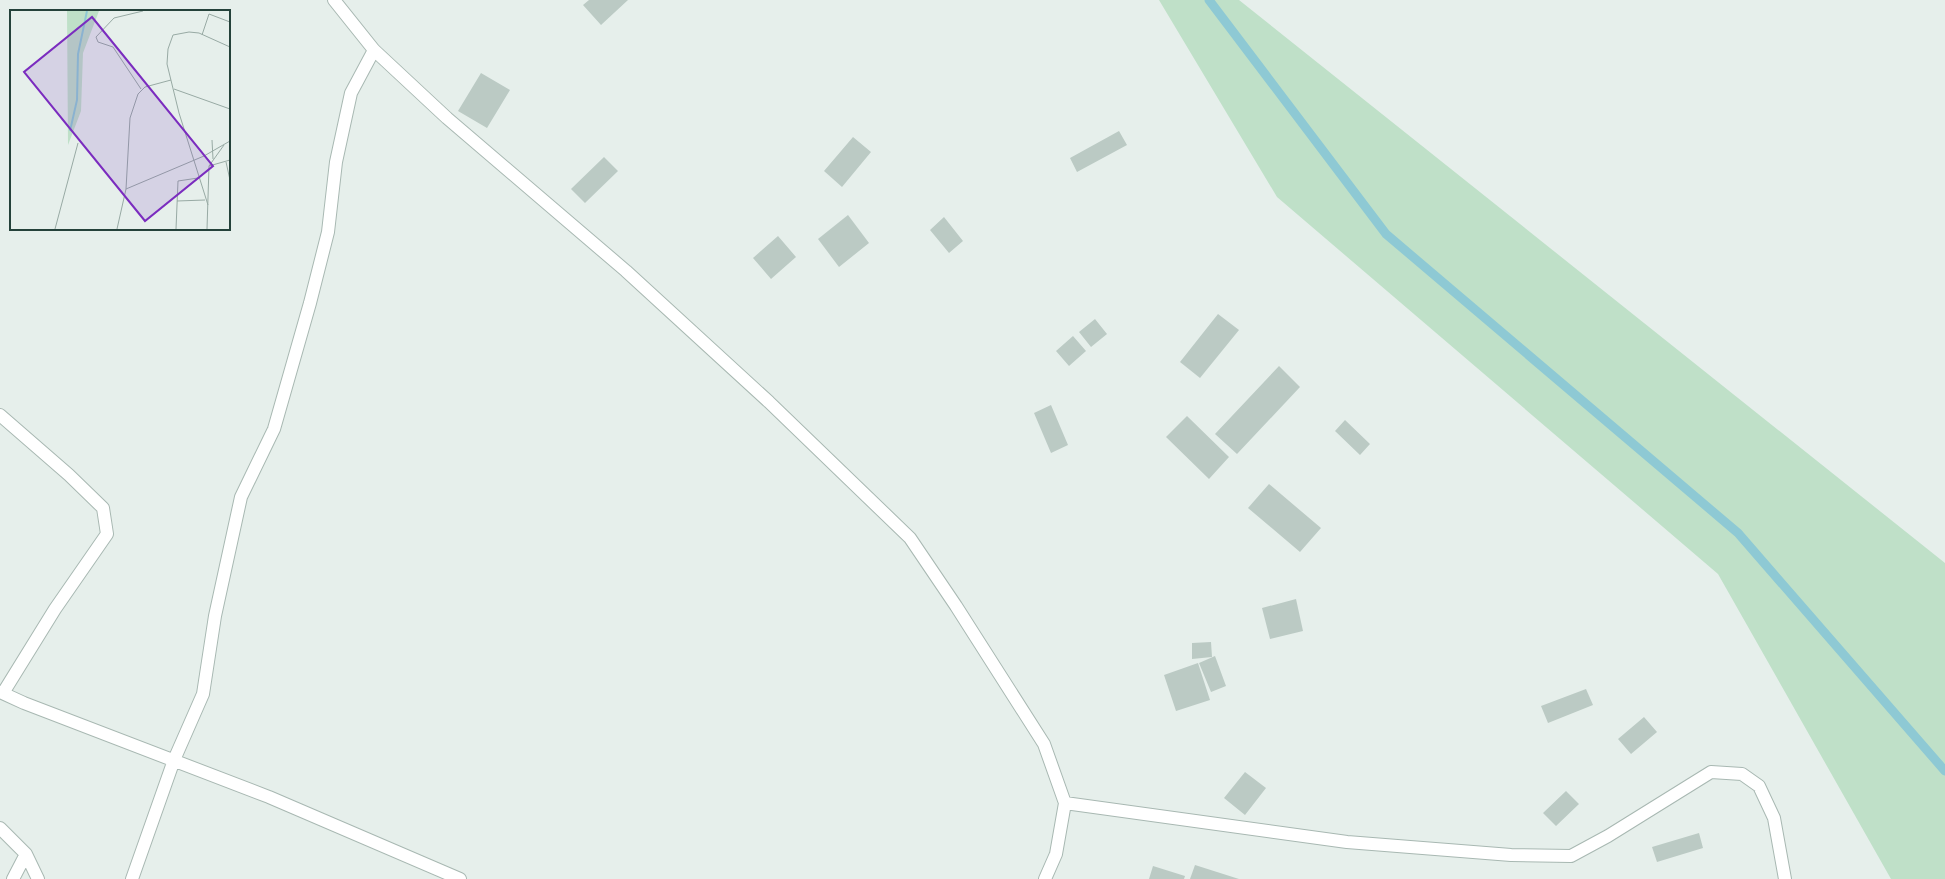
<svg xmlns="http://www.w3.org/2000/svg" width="1945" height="879" viewBox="0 0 1945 879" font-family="'Source Sans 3',sans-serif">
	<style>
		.green { fill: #bfe0c8 }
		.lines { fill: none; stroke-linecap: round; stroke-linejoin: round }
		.stream { stroke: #8ec9d4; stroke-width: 9 }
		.building { fill: #bbcac4 }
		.minor-casing { stroke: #a8b8b2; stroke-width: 14 }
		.minor { stroke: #fff; stroke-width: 12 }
		.inset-river { fill: none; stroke: #8ec9d4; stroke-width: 2 }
		.inset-road { fill: none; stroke: #98aaa4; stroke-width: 1 }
		.view { fill: #7b2cbf; fill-opacity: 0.15; stroke: #7b2cbf; stroke-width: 2 }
		.inset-edge { fill: none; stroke: #24423a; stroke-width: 2 }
	</style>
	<rect width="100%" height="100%" fill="#e6efeb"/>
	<path class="green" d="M1159,0H1239L1945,563V879H1891L1718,574L1277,197Z"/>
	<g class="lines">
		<path class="stream" d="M1209,0L1386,234L1738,533L1945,771"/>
	</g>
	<path class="building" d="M589,0H628L601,25L583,5Z
		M481,73L510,90L487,128L458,111Z
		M1119,131L1127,145L1077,172L1070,158Z
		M853,137L871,152L842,187L824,171Z
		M604,157L618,171L585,203L571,189Z
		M848,215L869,243L839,267L818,239Z
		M944,217L963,241L949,253L930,230Z
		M778,236L796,257L771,279L753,258Z
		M1218,314L1239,330L1200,378L1180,362Z
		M1095,319L1107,334L1091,347L1079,332Z
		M1073,336L1086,351L1069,366L1056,351Z
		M1279,366L1300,387L1237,454L1215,434Z
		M1051,405L1068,445L1051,453L1034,413Z
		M1187,416L1229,457L1209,479L1166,437Z
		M1345,420L1370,444L1360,455L1335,431Z
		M1269,484L1321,528L1300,552L1248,508Z
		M1296,599L1303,631L1270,639L1262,608Z
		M1211,642L1212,657L1192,659V643Z
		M1215,656L1226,686L1211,692L1199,663Z
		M1198,663L1210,700L1176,711L1164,675Z
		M1586,689L1593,705L1548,723L1541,706Z
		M1644,717L1657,732L1631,754L1618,739Z
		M1245,772L1266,788L1245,815L1224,798Z
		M1566,791L1579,804L1556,826L1543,813Z
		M1699,833L1703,848L1657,862L1652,847Z
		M1195,865L1239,879H1190Z
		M1153,866L1185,876L1184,879H1149Z"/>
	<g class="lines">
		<defs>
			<path id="minor" d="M334,0L374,50L447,118L626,271L769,402L910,538L956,606L1044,744L1065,803L1056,854L1045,879
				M0,415L69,475L103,508L107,534L55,609L3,693
				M0,692L24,703L269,797L460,879
				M1065,803L1347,842L1511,855L1571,856L1608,836L1711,772L1742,774L1759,786L1774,818L1785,879
				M0,828L26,854L38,879
				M13,879L26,854
				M132,879L174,760L203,694L215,616L241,497L274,429L310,303L328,232L336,162L351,93L374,50"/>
		</defs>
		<use href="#minor" class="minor-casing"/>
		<use href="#minor" class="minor"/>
	</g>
	<g transform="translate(10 10)">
		<rect width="220" height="220" fill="#e6efeb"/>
		<path d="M57,1H89L73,43L71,101L58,135Z" fill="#bfe0c8"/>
		<path class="inset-river" d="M60,121L67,90L68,44L77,1"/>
		<path class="inset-road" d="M192,25L199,4L220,12M131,79L103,37L88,32L86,27L104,8L133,1M164,79L220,99M202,130L203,149M216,152L220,170M199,156L220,150M116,179L194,146L220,131M167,191L195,190M198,195L169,103L157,54L158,39L163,25L179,22L189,23L220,37M45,219L68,133M107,219L116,179L120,108L128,84L135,77L161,70M166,219L168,171L188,168M197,219L199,156L214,135"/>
		<path class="view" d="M82,7L203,156L135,211L14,62Z"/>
		<rect width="220" height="220" class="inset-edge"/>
	</g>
</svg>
